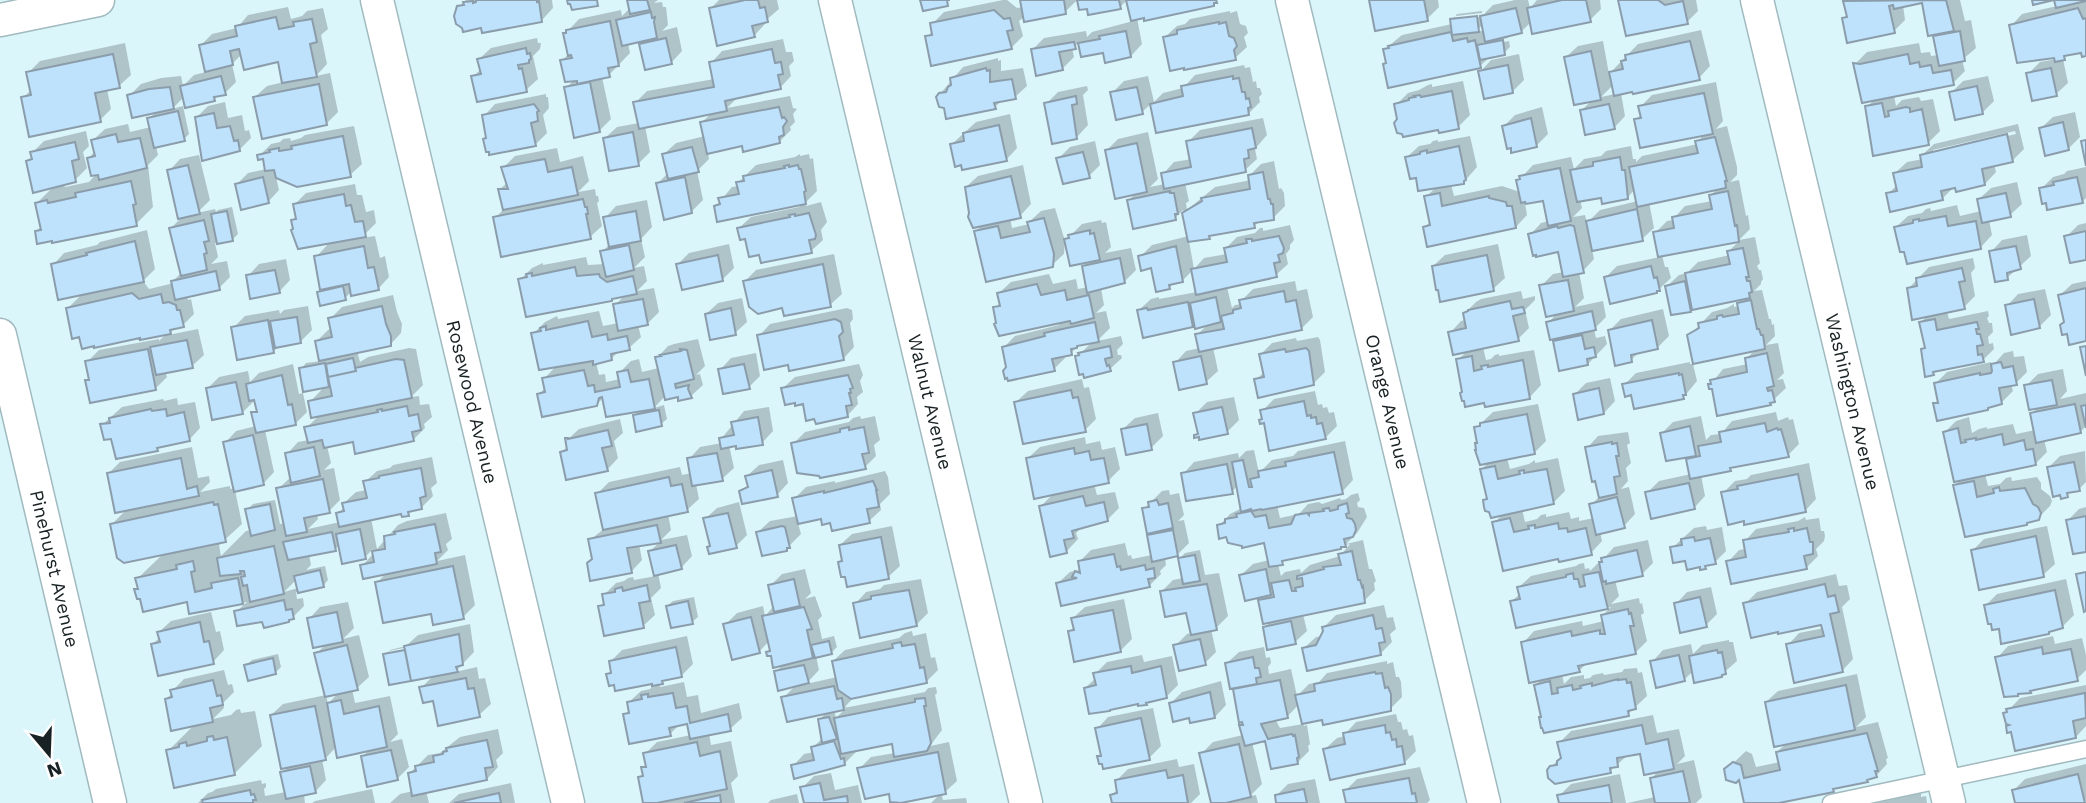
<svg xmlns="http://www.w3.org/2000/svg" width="2086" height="803" viewBox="0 0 2086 803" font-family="'Work Sans',sans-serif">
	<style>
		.shadow { fill: #0003; fill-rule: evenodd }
		.building { fill: #bee1fc; stroke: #8b9dab; stroke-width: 2 }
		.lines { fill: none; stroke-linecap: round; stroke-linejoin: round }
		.lane-casing { stroke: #a1babf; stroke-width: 19 }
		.street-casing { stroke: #a1babf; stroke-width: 35 }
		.lane { stroke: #fff; stroke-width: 16 }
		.street { stroke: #fff; stroke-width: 32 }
		.labels { text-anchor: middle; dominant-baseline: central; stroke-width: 6; stroke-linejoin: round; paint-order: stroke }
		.street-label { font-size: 19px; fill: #182123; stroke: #fdfdfd }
	</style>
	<rect width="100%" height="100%" fill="#dbf6fb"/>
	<path class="shadow" d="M466,0H552L553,8L542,20L482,26L459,7Z
		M628,0H658L654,3L662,2L663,7H666L668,25L662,31L677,27L682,51L671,63L641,44L647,38L628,43L630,53L609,75L602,77L611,119L599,131L566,88L575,79L562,60L569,54L565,34L579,19L621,10L622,16L630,8Z
		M719,0H777L779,9L765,21V24L754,36L711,8Z
		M1003,0H1007L1017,8L1023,7L1022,0H1077L1065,12L1025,16L1019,21L1023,36L1011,48L927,37L933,31L932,24L944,12Z
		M1079,0H1127L1120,7H1089Z
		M1128,0H1218L1213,5L1137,18L1142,44L1131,56L1104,51L1082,55L1080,42L1072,48L1074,57L1062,69L1032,50L1044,38L1086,31L1087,37L1092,32L1133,21Z
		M1371,0H1438L1439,7L1427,19Z
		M1515,0H1528L1530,8L1537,0H1600L1601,9L1590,20L1532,21L1521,32L1507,35L1508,38L1489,41V45L1509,41L1510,47L1504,53L1491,56L1480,66L1387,62L1385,49L1402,35L1452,24V20L1457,14L1482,11V13L1455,16V20L1486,16L1485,13L1493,5ZM1483,24L1485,30L1476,32Z
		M1620,0H1696L1698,11L1687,22Z
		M1847,0H1960L1965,21L1971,20L1976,48L1962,60L1965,71L1953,83L1894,95L1896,106L1902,100L1919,97L1921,101L1933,99L1940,131L1928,143L1867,107L1875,99L1855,64L1867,52L1919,43L1921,53L1930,52L1931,56L1939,55L1934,33L1923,1L1903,5L1905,20L1894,31L1844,18L1848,14Z
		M2056,0H2086V55L2082,51L2069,54L2063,59L2068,83L2056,94L2028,74L2040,62L2062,58L2011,26L2022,14L2057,6Z
		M288,7L291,19L302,16L307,11L323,8L328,29L321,35L327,64L316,76L330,73L338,112L326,124L255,97L267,86L284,82L279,60L242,54L232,64L236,82L225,93L219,94L214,100L184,97L172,109L183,106L189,134L184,139L156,146L158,155L148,165L153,207L136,224L36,231L42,226L37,203L55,185L28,161L33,156L32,153L44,141L86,131L89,146L83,152L87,168L75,180L63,183L65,187L89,182L97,173L89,158L95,151L93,140L105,129L128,124L130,132L151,127L149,119L157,111L129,96L141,84L161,78L181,76L183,86L194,75L206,72L201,45L212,34L237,28L248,15Z
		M1230,11V13L1237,11L1240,24L1246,26L1248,33L1244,37L1247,47L1235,58L1165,37L1177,26L1185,24L1190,19Z
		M1701,30L1710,66L1699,78L1621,93L1625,116L1614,128L1582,110L1592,100L1566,57L1578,46L1603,41L1609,74L1638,44ZM1613,85L1615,94L1601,97Z
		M537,38L538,43H541L540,49L533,56L538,79L526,90L473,77L481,69L479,59L491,48Z
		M783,39L786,52H792L794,61L789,66L791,76L780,88L739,96L727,108L790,96L793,108L797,109L793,114L795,122L790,127L791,130L779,142L744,144L708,152L709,159L697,171L703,200L691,212L658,183L669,172L664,154L676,143L705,136L702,122L713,112L645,126L650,152L638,164L605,138L617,127L639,123L635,103L647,91L714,79L711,63L722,51Z
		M125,43L131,75L119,86L107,89L111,109L100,120L23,98L32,89L28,73L40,61Z
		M1519,54L1524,80L1513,91L1480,72L1491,60Z
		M998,58V61L1001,60V71L1023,68L1027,86L1015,97L1002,100L995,107L940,94L963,67Z
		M1244,65L1245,68L1250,67L1253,82L1256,81L1257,88H1260L1262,94L1259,97L1260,102L1249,113L1158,131L1152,103L1142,112L1112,93L1124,81L1148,76L1154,102L1163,93L1183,88L1195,75Z
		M1988,76L1994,101L1982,113L1951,93L1963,81Z
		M1463,81L1470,115L1458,127H1440L1399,119L1396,105L1408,93L1419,90L1428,85L1432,84V87Z
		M1716,82L1723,121L1716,129L1727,126L1737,167V175L1730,182L1739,180L1746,216L1748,215L1750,229L1739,240L1755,237L1760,263L1757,266L1759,270H1761L1763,279L1761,282V284L1754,291L1762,290L1769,319H1771L1772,325L1774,324L1775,336L1766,345L1778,343L1784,373L1777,380L1783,379L1786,388L1770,403L1710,385L1723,369L1748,364L1747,358L1756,349L1689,336L1712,312L1727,308L1734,304V307L1739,306L1746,297L1693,308L1690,310L1667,286L1679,275L1687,273L1698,262L1730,255L1729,251L1740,240L1662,255L1665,267H1668L1671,278L1656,292L1606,277L1617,266L1660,257L1655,233L1667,221L1674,220V218L1685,206L1712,201L1711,195L1718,188L1649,202L1654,228L1642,239L1592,249L1594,259L1583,271L1579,272L1584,298L1575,307L1603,301L1606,317L1594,329L1596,338L1605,336L1607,344L1588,364L1554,342L1560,336L1548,323L1558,312L1541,286L1553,274L1564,272L1559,250L1530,235L1541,223L1549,221L1544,199L1525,203L1527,215L1516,227H1425L1431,221L1426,197L1436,187L1417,176L1407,157L1419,146L1430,144L1433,141L1438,140V142L1470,136L1477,167L1463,183L1451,184L1454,196L1502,186L1520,192L1518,181L1533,165L1571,157L1574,169L1584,159L1601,156L1606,151L1631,146L1633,159H1636V162L1642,156L1698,144L1697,142L1705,134L1636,119L1642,114L1640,107L1652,95ZM1635,189L1638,201L1600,210L1587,223L1585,215L1573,217L1582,208L1580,200L1602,196L1628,197Z
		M1087,86L1088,90L1083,95L1088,125L1077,137L1046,104L1058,92Z
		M546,94V97H548L549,108L543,115L547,133L535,145L488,137L484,116L495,104Z
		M225,102L228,118L242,115L245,131L249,130L251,138L239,150L197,117L208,106Z
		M1542,107L1548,134L1536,146L1504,126L1515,115Z
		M2075,112L2080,137L2068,149L2041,128L2053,117Z
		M1010,114L1017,148L1006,160L952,144L976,122Z
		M1263,118L1267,135L1255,149L1257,159L1245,170L1185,183L1189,201L1186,203L1187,210L1215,187L1251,180L1250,175L1261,164L1274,161L1279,189L1281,188L1284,193L1285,206L1273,218L1260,221L1254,226L1212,234L1209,237L1189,241L1194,269L1204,258L1227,254L1226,248L1237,237L1255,233L1260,228H1263V231L1290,225L1294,240L1290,245V249L1286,254L1288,264L1276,275L1227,287L1232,308L1235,305L1242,304L1241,301L1253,289L1295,281L1297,291L1307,289L1313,317L1301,329L1213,347L1218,371L1206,382L1175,363L1186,351L1200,348L1197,335L1208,324L1196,322L1192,326L1139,310L1151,299L1159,297V299L1197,292L1193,270L1182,281L1175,282L1169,288L1153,266L1140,257L1152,245L1189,236L1183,210L1175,218L1129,200L1137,192L1107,150L1118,139L1148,132L1158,179L1150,187L1165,184L1163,174L1174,162L1192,159L1188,142L1200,130Z
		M2018,124L2024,149L2012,161L1994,164L1996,172L1985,184L1956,185L1942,199L1888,194L1898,184L1895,173L1907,162L1923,159L1922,155L1934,144ZM2015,131L2016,134L1933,153V150Z
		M354,126L362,164L350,175L276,177L279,190L268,202L237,184L248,173L266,169L264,157L259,156L271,144L280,142L283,139L290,138L291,141L301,138L305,135Z
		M1095,141L1100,165L1089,176L1058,159L1070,147Z
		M557,148L560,162L583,156L589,181L578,192L595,189L596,196H598L599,201L597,203L602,226L590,237L495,218L504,209L500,189L508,182L503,168L515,156Z
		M800,154V156L809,154L810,159L813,158L817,191L806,202V206L821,202L827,222L821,230L823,240L811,251L761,253L739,228L751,217L799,207L804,202L716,206L732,187L739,186L738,183L756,165L795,157Z
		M199,155L210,200L197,213L215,209L216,212L218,210L232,207L238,234L233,239L215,243L218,257L211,264L227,261L230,277L219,288L187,295L188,300L191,299L194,314L183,325L176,327L168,335L198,329L204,355L192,366L165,371L167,377L155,389L87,381L90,377L87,362L99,350L159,339V341L167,333L68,308L83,293L53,265L64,253L97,245L100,242L147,230L155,269L143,281L149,289L174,283L173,281L182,272L171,228L180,219L169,171L180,159Z
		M1023,165L1031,204L1020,216L1010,218L1012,228L1030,224L1029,222L1041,211L1055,208L1065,241L1064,254L1052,265L976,231L984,224L966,187L978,176Z
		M2086,167V198L2082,202L2041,189L2053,177L2064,174L2067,171Z
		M2017,182L2022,204L2010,215L1989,220L1992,235L1981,247L1896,227L1908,216L1922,213L1926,209L1930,208L1931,211L1957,205L1960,216L1981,211L1979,199L1991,188Z
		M355,184L357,195H362L366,212L374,210L376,223L361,238L375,236L380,258L385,256L389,277L378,289L352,291L345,298L319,293L322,290L316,257L331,241L293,220L298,216L295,204L306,193Z
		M647,200L652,227L641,239L645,257L634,268L644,266L647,281L637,291L654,288L659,312L647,324L638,325L641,337L629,348L620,350L611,359L596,362L599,375L605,374L606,382L620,379L619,373L631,361L639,359L642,372L659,368L657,358L668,346L674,344L698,339L705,366L696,375L700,374L703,385L691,396L666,395L654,408L664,405L667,419L661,424L635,416L642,409L604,397L597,404L539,394L546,387L544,379L557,365L533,334L545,322L557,316L558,319L599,311L603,326L619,323L615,305L625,295L520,280L532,268L543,263V265L586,257L588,265L605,264L602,252L610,244L605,218L616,206Z
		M1101,220L1102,223L1106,222L1111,247L1105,253L1131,248L1136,270L1124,282L1101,288L1104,305L1096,313L1106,311L1110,328L1097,341L1121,336L1123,344L1117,350L1118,355H1121L1122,358L1110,369L1077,357L1093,341L1081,343L1071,353L1065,354V358L1054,369L1008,367L1004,347L1015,336L1059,325L1058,322H998L995,308L1001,302L999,293L1011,282L1049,274L1053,284L1076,279L1078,289L1088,287L1084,266L1090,260L1066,240L1082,224Z
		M2086,223V258L2066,237L2078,225Z
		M2027,235L2031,256L2007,278L1991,252L2002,240Z
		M729,244L734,268L722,280L678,264L689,253Z
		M1498,244L1505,278L1493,289L1433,266L1445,255Z
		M834,254L842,294L830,305L784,306L745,281L756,270Z
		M1973,258L1975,268L1971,273L1975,296L1964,307L1947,311L1949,319L1988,311L1989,316L1987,318L1989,323H1992L1993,332L1988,337L1989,344L1993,343L1994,349L1978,365L1991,362V364H1994L2004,353L2013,351L2014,357L2024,356L2027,372L2016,383L2011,384L2013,391L2001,403L1935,404L1939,400L1936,383L1947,372L1978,365V362L1937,370L1933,374L1923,349L1926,346L1921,322L1929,314L1909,288L1929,267Z
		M286,259L290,280L279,292L248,276L259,264Z
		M2086,281V339L2066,322L2060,295L2072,284Z
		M2045,289L2051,315L2039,327L2007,306L2018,294Z
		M1521,291L1523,299L1535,296V300L1525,310L1529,328L1518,339L1483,347L1486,360L1491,359L1495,355L1499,354V356L1534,350L1541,385L1530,397L1486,401L1464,392L1458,360L1468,350L1450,333L1461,321L1466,320L1465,313L1476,302L1481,299Z
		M393,295L397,312L402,324L401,333L390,345L357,351L360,362L368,357L409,348L416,349L423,385L411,397L419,396L420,405L429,404L432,417L424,424L425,428L413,440H355L327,446L331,463L324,470L334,468L340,500L329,511L317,514L318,519L308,529L340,522L338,513L345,507L344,503L356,492L367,490L365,482L377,471L390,468L393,465L432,457L437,483L431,488L433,496L421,508L413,509L408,515L403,512L371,518L377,549L398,525L407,521L446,513L452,539L446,544L448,550L437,561L465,555L475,605L463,617L433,612L377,583L387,572L362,566L374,553L373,549L365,557L340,545L335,549L309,554L311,565L306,570L325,566L328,580L323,586L296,592L297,599L303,598L304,606L289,621L264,620L236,612L247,602L191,612L188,600L136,590L139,587L137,579L163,554L112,524L127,509L109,473L120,462L192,447L198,478L209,476L210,482L200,492L230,486V489L235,488L225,443L236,431L256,426L253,413L258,409L256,399L242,413L208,388L219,377L248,371L250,382L259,373L293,364L299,394L303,393L307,412L295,424L265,430L274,472L263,484L235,490L242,524L219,545L221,556L246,531L252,530L247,510L253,504L275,500L280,524L285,523L278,489L291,477L287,454L298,442L309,440L306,428L320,415L310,402L325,386L301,369L306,363L321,361L317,341L328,330L332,329L330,319L342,307ZM296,580L298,588L284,592Z
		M742,298L747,322L735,333L706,314L718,303Z
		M308,306L312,330L300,342L280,345L273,352L233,328L245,316L279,310L280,314L284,310Z
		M847,308L852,310L853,319L850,323L854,347L843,359L789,363L759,336L770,324Z
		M1663,309L1669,336L1657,348L1640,351L1631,360L1610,330L1621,319Z
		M1318,337L1320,340L1325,372L1313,384L1256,380L1264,372L1261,354L1272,343L1296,338L1297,341Z
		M756,353L760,376L749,387L720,370L731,358Z
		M1690,362V364H1693L1697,381L1683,398L1632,393L1624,385L1636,373Z
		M859,364L863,375L860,381L863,392L857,397L858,404L847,416L804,402L783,388L795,377Z
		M2063,369L2067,391L2060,399L2086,393V426L2081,431L2044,439L2047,452L2035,464L1985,474L1988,486L2000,484L2006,478L2011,477L2012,481L2037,477L2041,483V489L2050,496L2052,501L2050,506L2038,518L2026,523L1955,485L1961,479L1945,432L1956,421L1969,417L1972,433L1979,429L1987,427V429L2013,424L2016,434L2035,430L2032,414L2039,406L2026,386L2038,374Z
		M1610,378L1615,401L1604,413L1575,394L1586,383Z
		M1082,379L1084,388L1089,387L1096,419L1085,430L1016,402L1028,391Z
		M1315,391L1318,405L1322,404L1323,408L1327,407L1329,413L1334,412L1337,426L1325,438L1262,411L1274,399Z
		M1234,397L1239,420L1227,432L1195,435L1199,432L1195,414L1207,402Z
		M177,398L178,405L195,402L200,428L189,440L161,445L157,449L112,437L102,425L122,407L163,399L164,401Z
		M1538,404L1546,441L1534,453L1507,458L1510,469L1529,464L1535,460V463L1558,458L1565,491L1553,503L1522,509L1525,522L1537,519L1541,515L1546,514V517L1569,512L1571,519L1579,517V521L1594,518L1591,505L1600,496L1587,448L1598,436L1628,432L1630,443L1627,445L1631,463L1626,468L1628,481L1621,489L1629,487L1635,514L1624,526L1600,532L1602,541L1591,553L1560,560L1494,523L1504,513L1485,501L1488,498L1482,469L1490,461L1478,442L1476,428L1493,412Z
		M769,407L773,431L762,443L729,445L734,468L722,479L696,484L699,499L687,510L668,514L671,530L661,540L687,535L692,556L681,568L658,573L661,588L651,598L655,615L643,626L600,607L605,601L604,595L616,583L624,581L628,578L633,577L634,580L656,576L650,551L661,541L639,544L642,560L631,572L594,558L590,540L605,528L597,494L609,482L680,467L682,475L692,473L689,459L700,447L722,443L721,439L744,411Z
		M1776,412L1778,421L1788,417L1789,420L1793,419L1799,444L1788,455L1734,465L1730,469L1701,475L1705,496L1694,508L1647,493L1659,481L1691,474L1688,459L1693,454L1662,433L1673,422L1701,416L1706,440L1711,435L1721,434L1732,421Z
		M1158,413L1163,436L1151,448L1123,429L1135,418Z
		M860,416L861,419L875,416L880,440L874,445L876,456L865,467L793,444L805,432L849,422L853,418Z
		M620,419L623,433L614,441L618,458L607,470L562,452L568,446L567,440L579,429Z
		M1085,437L1086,444L1100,441L1102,450L1115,447L1120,469L1108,481L1094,484L1097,495L1115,492L1119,508L1107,520L1083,526L1076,533L1078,539L1067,551L1041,506L1054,493L1028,458L1040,447Z
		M1345,441L1353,480L1342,492L1277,505L1280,518L1299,514L1308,504L1319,502L1322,504L1340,498L1341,500L1346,499L1351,495L1358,493L1360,500L1357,503L1358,507L1364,508L1367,517L1357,533L1346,544L1363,540L1369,569H1372L1376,581L1374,583L1375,590L1364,601L1303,614L1307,631L1295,642L1264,628L1272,620L1260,601L1266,595L1241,575L1253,564L1269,560L1265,541L1219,526L1230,514L1242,508L1237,486L1232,492L1183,474L1194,462L1238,453L1239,458L1246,451L1254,450L1259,473L1272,460L1293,456L1298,451ZM1350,544L1340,556L1310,565L1301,573L1300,569L1285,572L1281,576L1278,564L1287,558Z
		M2085,451L2086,482L2079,489L2072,490L2067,495L2049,467L2060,456Z
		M783,460L788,483L777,495L741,492L749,484L747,476L759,465Z
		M1809,463L1816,499L1805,511L1723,493L1735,481L1747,479L1751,475Z
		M885,471L888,477L890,494L880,504L881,510L869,521H831L822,517L798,523L801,534L786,549L758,532L770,521L798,516L794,499L806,487L835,481V483Z
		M1169,490L1170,495L1179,493L1184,515L1178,521L1184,520L1189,543L1177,555L1165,557L1166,565L1160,571L1161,574L1149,586L1058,583L1070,572L1079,570L1081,568L1079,562L1091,550L1125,543L1128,556L1131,555L1132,559L1152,555L1149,536L1154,530L1144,509L1162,491Z
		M739,502L747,535L736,546L711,545L705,519L717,508Z
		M2086,507V550L2068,520L2079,509Z
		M1805,517L1806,520L1819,518L1821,531H1824L1825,536L1824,541L1816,549L1818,556L1806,568L1728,562L1739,550L1746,549L1745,541L1756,529L1798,521Z
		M892,526L900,566L888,577L840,563L843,559L840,545L852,534Z
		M1706,526L1707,530L1722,527L1726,551L1715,562L1708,564L1705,567L1686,558L1672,548L1694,528Z
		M2047,526L2055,564L2043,575L1973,550L1984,539Z
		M1648,540L1653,563L1642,574L1615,580L1619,596L1611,604L1639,598L1640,604L1642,603L1644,613L1641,615L1647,641L1635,653L1587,663L1579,671L1562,674L1564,684L1571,677L1584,675V679L1590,678L1593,675L1603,673L1604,675L1622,672L1624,669L1637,668L1638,673L1642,672L1647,696L1628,714L1542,716L1536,685L1543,678L1523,643L1534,631L1582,621L1583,626L1604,621L1603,615L1611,607L1517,626L1512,601L1521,593L1519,587L1531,576L1576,566L1579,564L1584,563L1585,569L1589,568L1590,571L1597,564L1600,563L1614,547Z
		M1200,550L1205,575L1219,573L1228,616L1216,628L1211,629L1216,652L1205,663L1175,646L1187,634L1192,633L1188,611L1162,591L1173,580L1183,578L1180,558L1185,553Z
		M805,569L811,593L805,599L815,596L822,616L818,620L822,639L834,636L837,647L831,653L816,656L819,670L806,684L837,677L833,661L845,650L899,638L905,633L912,631L913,636L926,633L931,658L935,657L938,670L926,682L855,696L844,708L925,692L928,688L936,687L937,693L935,695L942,730L930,746L949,742L957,781L945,792L895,803L890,792L859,769L871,757L895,753L893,742L855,749L856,752L844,764L793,766L804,754L814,752L813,747L823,738L819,720L828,711L783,698L796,685L776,672L784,663L768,653L771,649L769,641L759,652L725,625L737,613L763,606L765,616L774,606L770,586L782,574ZM847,707L836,718L834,710Z
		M1836,574L1839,586L1847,585L1850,599L1842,607L1853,659L1842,671L1788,645L1799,633L1824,628L1823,623L1745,604L1757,592Z
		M921,579L928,613L916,625L855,604L866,592L880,589L884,585Z
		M2066,579L2074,615L2062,627H2000L1986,605L1997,594Z
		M1711,587L1717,614L1706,625L1676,604L1687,592Z
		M694,597L698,617L692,622L667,606L673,601Z
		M1124,599L1132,639L1120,651L1070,631L1075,626L1073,618L1085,607Z
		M348,602L354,628L343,639L359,635L369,677L357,688L352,689L355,703L390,696L398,734L390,742L402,739L409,767L397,779L362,757L370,749L336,747L325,759H322L326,780L315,792L304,794L305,803H198L208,793L212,792L216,789L261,780L262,784L266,783V787L264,789L265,796L286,792L282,773L289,766L271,715L283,704L326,695L316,654L327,643L309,619L320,607ZM339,692L328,704L326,695Z
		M1384,605L1387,618L1393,617L1396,629L1390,634L1392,642L1380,654L1304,648L1316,637L1322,636L1324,627L1336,615Z
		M211,612L216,632L220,631L224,650L213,662L153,644L160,637L159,632L171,621Z
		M470,624L474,652L455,672L477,667L479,679L485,678L491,704L479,715L435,699L421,688L435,674L385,655L390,650L406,646L418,635ZM413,646L414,649L389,655V651Z
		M687,636L693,664L681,676L665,679L659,683L660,687L684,682L687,697L698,695L701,713L739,703L742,718L730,729L709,733L711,745L731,741L738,776L731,783L735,803H662L665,800L645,803L640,777L644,773L643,768L647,764L645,754L657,742L691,735L688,722L680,724L670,734L625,715L630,709L629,702L641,691L650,689L654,684V682L615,683L608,674L612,670L611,661L622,650Z
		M2053,636L2055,644L2082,638L2086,655V670L2077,679L2033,689L2030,692L1997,658L2008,646Z
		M1729,640V642H1733L1737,661L1721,675L1693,671L1684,680L1652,662L1663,650L1691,644L1693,654L1702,645Z
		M1264,647L1266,658L1270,657L1271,663L1268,667L1269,674L1291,669L1297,696L1309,684L1319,682L1327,673L1387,661V664L1393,662L1396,677H1399L1401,682L1402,697L1390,709L1323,718L1299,704L1287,717L1275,719L1280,728L1303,724L1304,726L1307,725L1310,744L1308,746L1309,751L1297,763L1266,739L1252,742L1262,784L1250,796L1256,795L1258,803H1212L1201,754L1213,742L1243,735L1241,726L1248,719L1241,721L1234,687L1227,663L1239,652Z
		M278,654L281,667L276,672L246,665L252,660Z
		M1142,655L1144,662L1172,656L1178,685L1167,696L1149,700L1146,703L1085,688L1096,678L1095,674L1107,662Z
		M224,670L228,685L232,684L234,692L223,703L224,708L213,719L231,715L236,710L240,709L241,713L255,711L262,746L234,774L168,751L195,724L166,699L173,693L172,691L184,679Z
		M1857,674L1866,717L1856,727L1878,722L1888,758L1886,759L1887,764L1876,776L1867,780L1836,787L1833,790L1770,803H1745L1740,777L1726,770L1746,751L1752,754L1756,767L1780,762L1777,752L1788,742L1766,702L1778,691Z
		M1221,681L1226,705L1215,717L1191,716L1171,703L1182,692Z
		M2086,685V726L2076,737L2008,731L2005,714L2020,698Z
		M1153,708L1161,746L1149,758L1103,762L1099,757L1102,754L1097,729L1108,717Z
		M1396,714L1398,722H1401L1403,730L1407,729L1409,736L1413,735L1416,751L1405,762L1325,749L1337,738L1345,736V734L1356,722Z
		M1653,715L1657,733L1679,729L1685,756L1677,764L1694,760L1702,797L1696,803H1627L1655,797L1652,778L1659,770L1641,752L1629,754L1610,771L1551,767L1562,756L1559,743L1571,731Z
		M498,729L503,753L496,760L498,767L487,779L426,791L429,803H390L400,794L413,791L410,773L428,755L440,753L460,737Z
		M1177,759L1179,767L1194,764L1200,794L1191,803H1114L1112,795L1118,789L1116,781L1128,769Z
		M2086,764V800L2084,802L2017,803L2014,790L2025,779Z
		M1420,767L1430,800L1427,803H1348L1345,791L1357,779Z
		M831,773L835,790L858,785L862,803H805L802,788L814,776Z
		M1620,774L1626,803H1561L1559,796L1571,784Z
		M1315,779L1320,803H1278L1276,796L1288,784Z
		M511,783L515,803H449L459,794Z
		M372,789L375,803H312L315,801Z
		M1878,791L1880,802L1921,793V797L1926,796L1927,803H1823Z
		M941,793L943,800L966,798L967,803H931Z
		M797,794L799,803H768L771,800Z"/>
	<path class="building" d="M476,0H537V2L539,1L542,22L482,33L481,28L463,32L462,28L456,24L454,16L457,6L464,5L463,2L473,1V3L476,2Z
		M567,0H597L598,6L572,10L570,4H568Z
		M627,0H647L650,10L630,14Z
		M745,0H758L760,8L765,7L768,22L752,26L755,37L717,46L709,8Z
		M920,0H950H947L948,6L923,11Z
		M1020,0H1064L1066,14L1024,22Z
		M1077,0H1119L1121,9L1088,15L1087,9L1079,10Z
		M1126,0H1216L1217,3H1214V6L1144,21V18L1131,21Z
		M1369,0H1424L1428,21L1375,31Z
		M1586,0L1591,22L1532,34L1527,8L1562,0Z
		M1618,0H1658L1665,5L1683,1L1688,24L1626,36Z
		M1946,0L1954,31L1928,36L1922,3L1894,9L1893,5L1889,6L1895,33L1847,43L1842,18L1847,17L1843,1Z
		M2032,0H2086V1L2056,8L2054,0L2033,5Z
		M1516,8L1522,33L1485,42L1480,16Z
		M2078,8L2083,19L2086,18V56L2082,57L2081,53L2064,56L2065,60L2055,62L2054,58L2017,63L2009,25Z
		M994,10L1004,19L1010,18L1013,30L1007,31L1012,49L931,66L925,36L932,35L930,23Z
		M651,12L652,18L655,17L654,22L657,38L622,46L616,20Z
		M1477,16L1479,32L1452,35L1450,19Z
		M276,17L279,29L294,26L293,22L312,19L317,42L310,44L317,77L282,83L278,62L244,70L239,49L230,51L233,65L205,72L199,45L237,36L235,26Z
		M610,21L619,66L608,68L610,77L577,84V81L565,82L560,60L572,58L571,55L568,56L563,33H566V30Z
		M1219,22V24L1226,22L1229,36L1234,38L1237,46L1234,50L1236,60L1184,70V68L1170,71L1163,37L1177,34V30Z
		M1126,31L1131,57L1105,63L1103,53L1081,57L1078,43L1100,39L1099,36Z
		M1960,31L1965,61L1939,66L1933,36Z
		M1451,32L1453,41L1467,38L1468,42L1475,40L1481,68L1388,88L1383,64L1386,63L1383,49L1389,48L1388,46Z
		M666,38L672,64L645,70L639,44Z
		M1503,40L1505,55L1480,60L1477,45Z
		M1690,41L1700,80L1633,94L1632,92L1614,96L1609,72L1623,69L1621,61L1626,60L1625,55Z
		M1074,42L1076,49L1059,52L1063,70L1036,76L1031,49Z
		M526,48L527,54L530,53L531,59L529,60V63L518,65L519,69L522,68L527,92L477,102L471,76L481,74L477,59Z
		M772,49L775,63L781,62L783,74L778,75L781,89L725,101L727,111L639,129L633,102L714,87L709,62Z
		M1591,51L1601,100L1574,105L1564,57Z
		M113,54L120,88L95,93L101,122L29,137L21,97L31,95L26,72Z
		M1908,54L1910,64L1919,62L1920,67L1931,65L1933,73L1951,70L1954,85L1862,103L1853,63L1860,64Z
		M1508,65L1513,93L1484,99L1478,71Z
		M986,68L987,71L990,70V82L1012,79L1016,99L994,103L996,109L946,119L944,108L939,107L936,97L939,93L946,92L948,87L951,85L950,78Z
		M2051,68L2057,96L2032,101L2026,73Z
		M221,76L226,95L214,97L215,101L185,108L180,86Z
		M1233,76V79L1239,78L1242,92H1245L1246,99L1249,98L1251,107L1248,108L1249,115L1156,133L1150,104L1183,96L1181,86Z
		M590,82L600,132L574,138L564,87Z
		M319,84L327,125L262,139L253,97Z
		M1977,86L1983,114L1955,120L1949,92Z
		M170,87L174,109L132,118L127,95L149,89Z
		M1137,87L1143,114L1116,120L1110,92Z
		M1452,91L1459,129L1439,133L1438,130L1403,137L1402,134L1397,133L1394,123L1397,119L1394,104L1409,100V98L1415,97L1414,96L1420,95L1421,97Z
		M1704,93L1713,134L1640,148L1634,119L1641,118L1638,106Z
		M1076,96L1077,104L1072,105L1077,139L1052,144L1044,103Z
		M1882,103L1885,117L1889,116L1888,111L1906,107L1910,108V112L1922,109L1929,145L1873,156L1865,106Z
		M534,104L539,111L537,112L538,121L531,123L536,146L489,155V152H486L483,139L486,138L482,115Z
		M1609,104L1615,129L1585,135L1580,110Z
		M779,107L782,118L784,117L787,121L783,127L784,135L779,137L780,143L743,152L742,146L707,154L700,122Z
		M178,111L185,141L154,148L147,118Z
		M214,113L217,128L230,126L234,141L238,140L240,151L202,161L195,117Z
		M1531,118L1537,147L1511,153V148L1507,149L1502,126Z
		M2063,122L2069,150L2045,156L2039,128Z
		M999,125L1007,161L962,170L961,165L955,167L950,144L964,141L963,133Z
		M1252,128L1256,148L1248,150L1249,158L1244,159L1246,172L1164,189L1161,173L1191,167L1186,141Z
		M633,132L639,166L609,171L603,138Z
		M116,134L118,142L140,138L147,168L99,180L98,175L91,176L87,158L95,156L91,140Z
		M2007,134L2013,162L1982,169L1985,185L1956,192L1955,188L1941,191L1943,200L1890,212L1886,193L1897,191L1893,173L1922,167L1920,155Z
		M343,136L351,177L297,187L276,178L274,170L265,171L263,159L258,160L257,155L270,152L269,150L279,148V151L292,149L291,146Z
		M1715,137L1727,181H1725L1726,188L1637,207L1629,167L1698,153L1695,141Z
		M2086,140V166L2081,141Z
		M75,142L79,159L72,161L76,182L33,193L26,161L32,159L30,152Z
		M1137,143L1147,192L1115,199L1105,150Z
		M1459,146L1466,180L1464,181V184L1418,191L1416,178L1410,179L1405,157L1420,154V152L1427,150V153Z
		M692,147L699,172L668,179L662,154Z
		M1083,152L1090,178L1063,184L1056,158Z
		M1620,157L1622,170H1625L1628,199L1602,204L1601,198L1577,202L1570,170L1593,166V162Z
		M545,159L548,172L572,167L578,195L503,210L498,189H508L501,167Z
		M188,165L200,214L178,219L167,170Z
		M789,165V167L798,165L799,169H801L806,191L804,192L806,204L717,222L714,206L720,204L718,198L739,194L736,182L744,181L743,176L785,168L784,166Z
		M1560,168L1571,221L1548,226L1543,201L1526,204L1525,202L1521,203L1516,180L1520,179L1519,176Z
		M1263,172L1268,199H1270L1271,204H1273L1274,220L1254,223L1255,228L1209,236L1210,239L1188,242L1182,213L1202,201L1201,198L1250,189L1248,175Z
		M1011,176L1021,218L973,228L968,217L969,213L965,187Z
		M263,177L269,203L241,210L235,184Z
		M685,177L692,213L664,220L656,183Z
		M2077,177L2083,203L2047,210L2046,203L2042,204L2039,188L2054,185L2053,182Z
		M131,181L136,204L133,205L137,226L52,243V241L37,244L35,231L41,230L35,203L47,200L48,203L76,197L75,193Z
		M1170,191V193H1174L1178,214H1175L1176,220L1133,229L1127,200Z
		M1728,191L1735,226L1737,225L1739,242L1658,257L1653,232L1674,228L1672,217L1712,209L1709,195Z
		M1440,193L1442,206L1489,196V198L1506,202L1507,206H1512L1516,228L1427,247L1423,227L1430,225L1424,196Z
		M2006,193L2011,217L1982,223L1977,199Z
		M344,194L346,206L351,205L355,222L363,221L366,237L298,249L291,230L293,229L291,220L296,219L293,204Z
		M583,199L585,207H587L588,214H586L591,239L501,257L493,217Z
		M1637,209L1643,241L1592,251L1586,221Z
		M227,211L233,241L217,244L211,214Z
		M636,211L641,241L609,247L603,217Z
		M809,213L816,235L815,239L809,240L812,253L761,263L759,255L749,257L745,239L740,240L737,228L790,217L789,215L795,214V216Z
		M1946,216L1948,226L1976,221L1981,249L1907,264L1904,252H1900L1894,227L1913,223V220L1919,219V221Z
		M1044,218L1054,254L1053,267L986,282L974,231L998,226L1001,238L1030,232L1027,222Z
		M204,220L209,241L204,242L207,253L204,254L207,270L181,276L169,228Z
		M1570,225L1574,226L1584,273L1563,277L1558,252L1536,257V255L1533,256L1528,234L1557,226L1558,228Z
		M1090,230V234L1094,233L1100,260L1070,266L1064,239L1069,238L1068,235Z
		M2086,231V260L2070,263L2064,236Z
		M1279,236L1284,248L1283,253L1278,255L1280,262L1274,263L1277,277L1196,295L1191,269L1227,262L1224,248L1247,243L1246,239H1252V241Z
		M135,241L144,282L58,300L51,264L87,255L86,253Z
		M629,245L634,270L606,277L600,251Z
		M364,246L368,268L374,267L379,290L351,296L349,284L320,290L314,256Z
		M1176,246L1183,282L1169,285L1170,289L1156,292L1151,268L1141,271L1138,256Z
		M2016,246L2021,269L2007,273L2008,280L1995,282L1989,251Z
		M1743,248L1749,277H1746L1747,281H1750L1752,292L1749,293L1750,298L1692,310L1685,273L1730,264L1727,251Z
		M718,255L723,281L682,290L676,264Z
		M1487,255L1494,291L1440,302L1438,290H1436L1432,266Z
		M1120,258L1125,283L1087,293L1082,266Z
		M823,264L831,307L784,316L782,308L758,314L749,307L743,281Z
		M1651,266L1654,278L1657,277L1660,291H1657V293L1610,304L1604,277Z
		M575,267L577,276L599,274L600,277L607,282L633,276L637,294L612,299V301L526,317L518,279L527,277L526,274L532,273V276Z
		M1962,268L1965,281L1959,282L1965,309L1912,320L1907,288L1917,286L1916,278Z
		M275,270L280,293L250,299L246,275Z
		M216,271L220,290L175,300L171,281Z
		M1568,280L1574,311L1546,317L1539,285Z
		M1685,281L1691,312L1671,315L1665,286Z
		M1037,284L1041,295L1065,290L1067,300L1089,295L1094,318L1071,324L1070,321L999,336L994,324L996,323L993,307L1000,306L997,293Z
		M343,286L346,300L320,306L317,292Z
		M2086,288V341L2069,345L2067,334L2062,335L2060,325L2064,322L2058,295Z
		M1284,291L1286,302L1296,300L1302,330L1199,352L1195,334L1224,329L1221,316L1233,313V310L1241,308L1239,300Z
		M132,293L139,299L161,294L163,303L169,302L176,305L177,310H180L184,327L170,330L171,334L140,340V338L94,348V346L82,349L79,337L72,339L66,308Z
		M1216,297L1221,322L1195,329L1190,303Z
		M643,299L648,325L618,331L613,304Z
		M2034,299L2040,328L2011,335L2005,305Z
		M1751,300L1757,329H1759L1761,335H1763L1765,349L1693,364L1687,335L1699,328L1698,323L1717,319V316L1722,315L1723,317L1739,314L1737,303Z
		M1510,301L1512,309L1523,307L1525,313L1513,316L1519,341L1453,355L1448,332L1466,328L1463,313L1468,311V310Z
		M1188,302L1193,327L1143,338L1137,310L1147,308L1148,310Z
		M382,306L386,324L391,336V346L319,361L315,341L332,337L328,318Z
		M731,308L736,335L710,340L705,314Z
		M1592,311L1596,330L1550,340L1546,322Z
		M297,317L301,343L275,348L270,321Z
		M835,319L841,322L843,332L839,336L844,360L789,371L788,365L764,370L757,335Z
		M1935,319L1937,330L1977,322L1979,329H1976L1977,334H1980L1983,345L1977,346L1978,355L1982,354L1984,362L1933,372L1934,375L1925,377L1921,349L1925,348L1919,322Z
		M268,320L274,353L237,360L231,327Z
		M1652,320L1658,349L1631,355L1632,362L1615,366L1608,330Z
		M588,321L592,337L607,334L608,340L627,336L630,350L611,354L612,360L593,365V361L539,370L531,333L541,331L540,328L546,326V330Z
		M1095,322L1099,342L1077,346V348L1071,349L1072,355L1052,359L1055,371L1008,381L1007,378L1005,379L1003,371L1006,367L1002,347L1045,336L1044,333Z
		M1582,335L1585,349L1594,347L1596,357L1587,359L1588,365L1559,371L1553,341Z
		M187,340L193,368L156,375L150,347Z
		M1110,346L1112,357L1105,359L1107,366L1109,365L1111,371L1084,378L1083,374L1079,375L1075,356L1079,355L1078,353Z
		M2086,346V376L2080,347Z
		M1306,348L1309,351L1314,385L1258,398L1254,379L1264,377L1259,354L1285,349L1286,352Z
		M148,349L156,390L90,403L85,380H89L85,361Z
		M680,349L687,350L694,379L675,384L676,388L689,385L688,389L692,398L678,401V397L665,400L655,357L661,356L660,355L681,351Z
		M1767,353L1774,386L1767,388L1768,391L1772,390L1775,402L1770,403L1771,405L1717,416L1712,389H1709L1708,384H1711L1710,380L1747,372L1745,358Z
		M1201,356L1207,384L1179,390L1173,362Z
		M1472,356L1474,371L1482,369L1481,366L1488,365V367L1523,360L1530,399L1485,407L1484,403L1465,407L1464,401H1462L1460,393L1462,392L1456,359Z
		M353,358L356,371L328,377L326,364Z
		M396,359L404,360L412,398L311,418L308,401L332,396L328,377L356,371L355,368Z
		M2001,362L2003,368L2013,366L2017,385L1999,388L2002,404L1988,408V410L1937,421L1933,403H1938L1934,383L1980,373V375L1991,373L1992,371L1991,364Z
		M325,363L329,387L303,392L299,368Z
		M744,364L750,389L723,394L718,369Z
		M584,370L588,386L594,385L595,392L620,387L617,372L628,370L631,382L649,379L655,409L606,417L602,397L599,398L597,406L542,417L537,394L545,392L542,378Z
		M1679,373V375L1682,374L1686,395H1683L1684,399L1634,409L1631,395L1625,397L1622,384Z
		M282,375L288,405L292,404L296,425L256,433L251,412H257L254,400L249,401L246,384Z
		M848,375L853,388L850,389L851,393H849L852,405L846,406L848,417L816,424L814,419L806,421L803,404L795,406V403L785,405L781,388Z
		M2052,380L2057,405L2029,410L2024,385Z
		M236,382L243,414L212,420L206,388Z
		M1599,388L1604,414L1578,420L1573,394Z
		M1071,390L1073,398L1078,397L1086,432L1023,444L1014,402Z
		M1304,401L1307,416L1311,415V418L1316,417L1317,424L1322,423L1326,439L1269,451L1264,423L1260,424L1259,420L1262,419L1260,410Z
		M2075,404L2081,433L2036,443L2030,413Z
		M2086,405V428L2081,406Z
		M407,406L409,416L418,414L421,430L412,432L414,441L355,454L353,442L324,448L322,440L308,443L304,427L378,412L377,410L382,409V411Z
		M1222,407L1228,434L1199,440V437L1194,438V435L1198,434L1193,413Z
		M151,409L152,411L166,409L167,416L184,412L190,441L157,448L158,451L116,459L111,439L104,440L100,424L110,423L109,418Z
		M659,410L662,426L636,432L633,415Z
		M1527,414L1535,454L1480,465L1475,450H1476L1475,443H1477L1474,427L1480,426V423Z
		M758,417L763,445L736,449V446L721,449L719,438L734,435L731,422Z
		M1765,423L1767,432L1777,428L1778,430L1781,429L1789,457L1730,468L1731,471L1690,479L1686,459L1700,456L1698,446L1721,442L1719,432Z
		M1147,424L1152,450L1126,455L1121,429Z
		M1690,426L1696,456L1666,461L1660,433Z
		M849,427V430L864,427L869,453L862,454L866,469L820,478L819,476L797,473L791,443L840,432V429Z
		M1958,428L1961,443L1966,442L1965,440L1976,438V440L2002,434L2004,445L2024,440L2026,450L2033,449L2036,465L1954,482L1943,432Z
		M608,430L612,446L602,448L608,471L566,480L560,452L567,450L565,438H568V439Z
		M253,435L264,485L234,492L223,442Z
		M1612,442V444L1617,443L1619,456H1616L1620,476L1614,477L1617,494L1599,498L1595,481L1592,482L1585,447Z
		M314,447L320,476L291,483L285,453Z
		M1074,448L1075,454L1089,451L1091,460L1104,458L1109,483L1034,499L1026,458Z
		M1334,452L1343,494L1262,510L1261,509L1252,511L1251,509L1241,512L1232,462L1243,460L1249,487H1252L1250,479L1259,477L1258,471L1286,466L1285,462Z
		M717,453L723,481L692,486L687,458Z
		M181,458L187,489L197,486L199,496L115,513L107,473Z
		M2074,462L2080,491L2067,493L2068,497L2061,499L2060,495L2053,497L2047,467Z
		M1227,464L1233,494L1186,501L1181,473Z
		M1495,466L1498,479L1520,474L1519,471L1524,470V473L1547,469L1554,504L1491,518L1489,512L1485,511L1484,507L1483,500L1487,499L1480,469Z
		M421,468L426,496L420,498L422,509L408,512L409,516L402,517L401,514L339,527L336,513L344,511L342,503L367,498L363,481L379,478V476Z
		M772,470L778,497L742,504L739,491L748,487L745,476Z
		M1798,474L1806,512L1744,525V521L1728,525L1721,492L1738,489L1737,486Z
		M669,477L671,486L682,484L688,512L603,530L595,493Z
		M323,479L330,513L304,518L307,532L286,536L276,488Z
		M873,481L877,490H876L879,507L867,509L870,523L832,531L830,523L822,525L821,519L798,524L792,498L824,491V493Z
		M1974,481L1977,497L1994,493L1993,489L1999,487L2000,491L2025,488L2033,504L2038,507L2041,513L2039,520L2027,523V525L1965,537L1953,485Z
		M1689,483L1695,509L1651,519L1645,492Z
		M1083,496L1086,506L1104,502L1108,521L1072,531L1074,538L1064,540L1067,553L1050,557L1039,506Z
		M1617,497L1625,528L1596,535L1589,504Z
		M1157,500L1159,505L1168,503L1173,528L1147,534L1142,508L1149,507L1148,502Z
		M213,502L214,505L218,504L226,542L124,563L117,558L110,524Z
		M1347,503L1349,513L1346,514L1347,518L1352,519L1355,524L1356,530L1353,537L1344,539L1346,547H1341V549L1282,561L1283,565L1269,567L1264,543L1242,548V546L1228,543L1226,537L1219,539L1217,525L1225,523V519L1237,517L1236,514L1251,511L1255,517L1266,515L1269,528L1291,524L1295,515L1307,513L1309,515V513L1324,511L1323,509L1329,508L1330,511L1338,509V506Z
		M270,504L275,530L251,536L245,509Z
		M728,513L737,548L709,554L707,547L710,546L703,518Z
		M2086,516V552L2073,554L2066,520Z
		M1510,518L1514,532L1529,529L1528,526L1535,525V528L1558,523L1559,529L1567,528L1568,532L1586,528L1592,555L1559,562L1558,559L1503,571L1492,522Z
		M435,524L441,552L435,553L437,564L363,579L360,565L374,562L372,551L385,549L384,536L395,534L394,532Z
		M657,525L661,543L627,548L632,573L590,581L587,563L592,559L588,539Z
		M782,526L785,527L790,548H787V551L762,556L756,532Z
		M1794,528V531L1807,528L1810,542H1813V554L1804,556L1807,569L1731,584L1726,561L1746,557L1743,540L1789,532L1788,529Z
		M360,529L366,559L342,564L336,534Z
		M1173,530L1178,556L1152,562L1147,535Z
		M332,532L336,551L288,560L283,542Z
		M2036,536L2044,577L1979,590L1971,550Z
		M881,537L889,579L847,587L845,577H841L838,562L842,561L839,545Z
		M1694,537L1695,541L1710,538L1716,564L1705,566L1706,569L1700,570V567L1687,570L1685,561L1673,563L1670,547L1682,545L1681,539Z
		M676,545L682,569L654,576L648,551Z
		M274,546L284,594L250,602L247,585L243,586L241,577L245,576L244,571H240L241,574L220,576L217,558Z
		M1637,550L1643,576L1606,584V581L1603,582L1599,562H1602L1601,558Z
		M1352,551L1358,580H1360L1362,587L1363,586L1365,603L1263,624L1258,600L1274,597L1271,583L1289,580L1292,591H1296L1295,588L1303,586L1302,578L1297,579V576L1324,569L1323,567L1341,565L1338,554Z
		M1114,554L1117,567L1120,566L1121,570L1145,565L1146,570L1154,568L1155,578L1148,579L1150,587L1061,606L1056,583L1077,578L1072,577L1075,571L1080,573L1078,561Z
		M1195,555L1200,581L1183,584L1178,558Z
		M193,561L195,571L191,572L195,592L212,588L211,583L238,578L243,604L189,614L187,602L143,612L140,599H137L134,589H138L135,578L177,569L176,565Z
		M453,566L464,619L433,625L431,614L383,623L375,582Z
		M1266,569L1271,595L1245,601L1239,575Z
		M320,570L324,587L298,593L294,576Z
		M1599,572L1608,609L1516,628L1510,601L1520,599L1517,587L1566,577V575L1573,573L1574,579H1578L1580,587L1585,586L1583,575Z
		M2086,572V611L2084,612L2076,574Z
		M794,579L800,606L774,612L768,585Z
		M1207,584L1217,630L1191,635L1186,613L1165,617L1160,591Z
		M1825,584L1828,597L1835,595L1839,612L1830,614L1843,672L1794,683L1786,644L1824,636L1821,625L1778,634V632L1751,638L1743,603Z
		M647,585L650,601L639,603L644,628L604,636L598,606L604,605L602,594L615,592V589L622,587L623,591Z
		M909,590L917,626L860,638L853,603L871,599V596Z
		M2055,590L2063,628L2049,632V634L2001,644L1999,629L1992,630L1991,624H1988L1984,605Z
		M1700,597L1707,627L1680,633L1674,603Z
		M284,600L286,610L292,609L294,619L289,620V622L264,628L262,622L237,626L234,611Z
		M688,601L693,624L671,628L666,606Z
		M804,607L812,629L807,630L813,658L773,668L771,656H767L766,652L770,651L762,616Z
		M1628,609L1629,614L1631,613L1634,626H1630L1636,654L1578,666L1580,672L1529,683L1521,642L1571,631L1572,636L1600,630V634H1605L1601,615Z
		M1113,610L1121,652L1074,662L1068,631L1074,630L1071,618Z
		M337,612L343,642L313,648L307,618Z
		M1373,615L1376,629L1382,628L1385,642L1379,643L1381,655L1307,671L1302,648L1316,645L1323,631L1322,627Z
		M751,617L760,653L732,660L723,624Z
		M1291,621L1296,644L1267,650L1263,627Z
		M200,622L204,642L209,641L214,664L158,676L151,644L160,642L157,632Z
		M459,634L463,665L456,667L458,672L411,681L404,646Z
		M1200,639L1206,665L1179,671L1173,645Z
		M829,641L832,654L815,658L811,645Z
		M901,642L902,646L915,644L920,668L924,667L927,683L851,699L838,690L832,661L893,648L892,644Z
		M347,645L358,690L325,697L314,653Z
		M676,647L682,677L662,681L663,684L652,686V684L615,691L614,685L609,686L606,674L611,673L609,661Z
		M2042,647L2043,654L2071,649L2078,681L2030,691L2031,693L2018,694V696L2004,697L1995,657Z
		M405,650L411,681L389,685L383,654Z
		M1717,650L1718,653L1722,652L1726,674L1722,675V677L1694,683L1689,656Z
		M1679,655L1685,681L1656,688L1650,661Z
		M1253,657L1255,668H1259L1261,677L1256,678L1257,684L1230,689L1225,663Z
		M273,658L276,674L248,681L244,665Z
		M804,665L809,683L778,691L774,671Z
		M1131,666L1132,673L1161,666L1167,698L1146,703L1147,705L1138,706V704L1110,710V711L1089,714L1084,688L1096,685L1093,673Z
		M1375,672L1376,674L1382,673L1385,688L1388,687L1391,694V711L1323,725L1322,720L1302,724L1295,695L1315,691L1314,684Z
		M466,678L468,689L474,688L480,717L438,726L433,701L423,703L419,687Z
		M1618,679V680L1626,679L1627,683L1631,682L1636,709L1628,711L1629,716L1544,733L1542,728H1541L1539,717H1541L1534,685L1550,681L1552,694L1558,693L1557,688L1572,685L1573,690L1581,688L1580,686L1592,683V686Z
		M213,680L217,696L221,695L223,705L210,708L213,722L171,731L165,699L172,697L170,690Z
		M1280,680L1288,718L1261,724L1268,739L1292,734L1293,736L1295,735L1299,757L1297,758L1298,764L1271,769L1265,741L1245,746L1239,725H1243L1242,722L1239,723L1233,689Z
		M1846,685L1855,730L1774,747L1765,702Z
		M834,686L837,699L842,698L844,710L787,722L781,697Z
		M1210,692L1215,718L1190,723L1189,718L1173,722L1169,703Z
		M673,693L676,708L687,706L690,723L728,714L731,731L690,739L687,724L669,728L671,736L629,744L623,714L629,713L627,702L642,699L641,695L648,694V697Z
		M2085,693L2086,718L2073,721L2076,738L2015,751L2011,732L2007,733L2006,726L2009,725L2006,724L2003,713L2007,712L2006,709Z
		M925,698L926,706H924L931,743L927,751L894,757L892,744L841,754L834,718L915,702V699Z
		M341,700L344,714L379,706L387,747L337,758L327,703Z
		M315,706L326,760L281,769L270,715Z
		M829,717L837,739L822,743L818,719Z
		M1141,718L1150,760L1103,769L1102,764H1099L1097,756H1101L1095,728Z
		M1385,725L1386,733L1390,732L1392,740L1396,739L1397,747L1402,746L1405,764L1330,780L1323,749L1345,744L1343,733Z
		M1642,725L1646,744L1668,739L1674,769L1644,775L1640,754L1617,758L1618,767L1610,768L1611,773L1555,784L1548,778L1547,770L1550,766L1557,765V761L1561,758L1557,742Z
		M1867,733L1878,771H1875L1877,777L1867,780L1868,782L1833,789L1834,792L1779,803H1744L1739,780L1736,783L1726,780L1724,769L1733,762L1741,765L1744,778L1780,770L1776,752Z
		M213,736L214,740L227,737L235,775L174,788L166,750L179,747V744L186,742L187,746L207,741V737Z
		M487,740L493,767L485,768L487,780L412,796L408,773L416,771L415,766L434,762L433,756L443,754V752L447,751L446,748Z
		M834,741L841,759L844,758L845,765L794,779L791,765L814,760L811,747Z
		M697,742L700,756L720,751L727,789L657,803H643L638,777L643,776L641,767H646L643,753Z
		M1239,744L1251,797L1226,803H1211L1199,753Z
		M391,750L398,780L367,787L361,756Z
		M938,752L946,794L901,803L890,802L889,794L865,799L857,768Z
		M310,766L316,793L286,799L280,772Z
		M1166,770L1168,778L1183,775L1188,803H1112L1110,795L1117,793L1115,780Z
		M1683,771L1690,803H1655L1650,778Z
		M2078,774L2085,803H2015L2012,790Z
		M1409,778L1412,794L1415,793L1417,803H1346L1343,790Z
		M820,783L824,800L847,796L848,803H804L800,787Z
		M1609,785L1612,803H1559L1557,795Z
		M1304,789L1307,803H1276L1275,795Z
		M250,790L251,795L254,794L256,800H253V803H203L202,800Z
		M499,793L501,803H454Z
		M720,795L721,803H684Z"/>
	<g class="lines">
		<defs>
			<path id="lane" d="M1831,803L2086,749"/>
			<g id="street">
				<path id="s1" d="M377,0L568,803"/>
				<path id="s2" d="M835,0L1026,803"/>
				<path id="s3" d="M1292,0L1484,803"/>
				<path id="s4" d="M1757,0L1949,803"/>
				<path d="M0,20L98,0"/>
				<path id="s5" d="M0,335L110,803"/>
			</g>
		</defs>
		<use href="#lane" class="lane-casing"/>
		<use href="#street" class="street-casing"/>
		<use href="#lane" class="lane"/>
		<use href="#street" class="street"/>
	</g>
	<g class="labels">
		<g class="street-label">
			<text stroke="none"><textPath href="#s2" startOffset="413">Walnut Avenue</textPath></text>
			<text stroke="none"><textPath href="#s1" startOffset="413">Rosewood Avenue</textPath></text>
			<text stroke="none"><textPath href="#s3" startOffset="413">Orange Avenue</textPath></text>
			<text stroke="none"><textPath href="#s4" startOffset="413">Washington Avenue</textPath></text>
			<text stroke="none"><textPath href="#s5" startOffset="240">Pinehurst Avenue</textPath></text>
		</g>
	</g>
	<g transform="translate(49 754) rotate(161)" stroke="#fdfdfd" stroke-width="5" paint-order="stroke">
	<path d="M0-5L12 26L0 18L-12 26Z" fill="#182123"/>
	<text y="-10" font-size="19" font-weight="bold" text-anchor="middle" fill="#182123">N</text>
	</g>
</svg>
